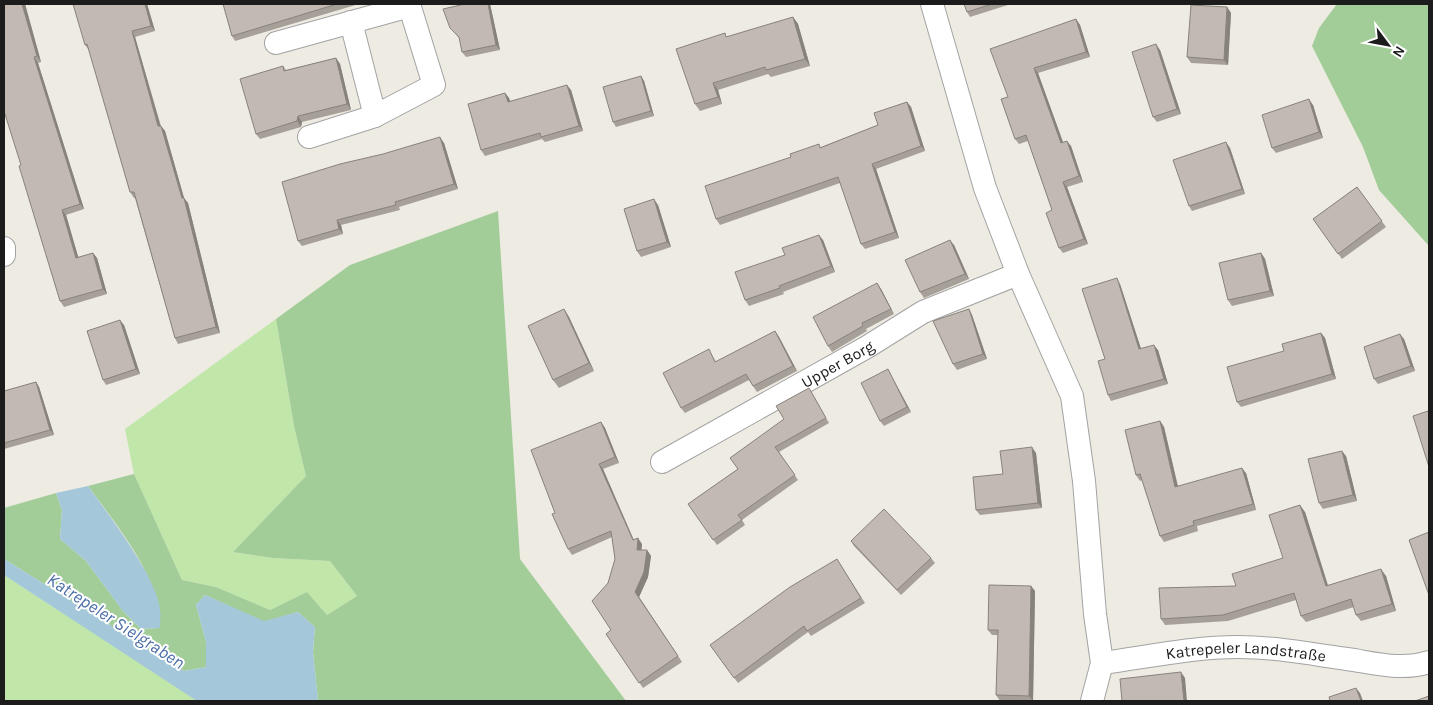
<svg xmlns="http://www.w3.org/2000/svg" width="1433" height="705" font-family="Karla,sans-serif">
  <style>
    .grass { fill: #c1e6a9 }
    .forest { fill: #a2cc98 }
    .water { fill: #a4c8da }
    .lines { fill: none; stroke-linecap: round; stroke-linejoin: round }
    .minor-casing { stroke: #a3a3a3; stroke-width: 24 }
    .minor { stroke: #fff; stroke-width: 22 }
    .wall { fill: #a7a099 }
    .shaded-wall { fill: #88827d }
    .building { fill: #c2bab2; stroke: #88827d }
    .labels { text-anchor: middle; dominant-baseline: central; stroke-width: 4; stroke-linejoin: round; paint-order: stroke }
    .street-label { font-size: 16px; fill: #1c1c1c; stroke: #fff }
    .water-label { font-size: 18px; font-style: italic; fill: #4d70a8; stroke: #fff }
  </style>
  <rect width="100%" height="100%" fill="#edebe2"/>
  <g class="grass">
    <path d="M276,319L294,426L306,476L233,552L273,558L330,561L357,596L327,615L307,592L270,610L216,587L182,580L134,474L125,429Z"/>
    <path d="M4,575L180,689L197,701H4Z"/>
  </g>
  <g class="forest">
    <path d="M1337,4H1429V246L1379,190L1363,147L1312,46L1319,28Z"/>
    <path d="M498,211L520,559L626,701H318L313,652L315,627L298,612L264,622L205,595L196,605L206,642V667L184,671L4,559V508L56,493L62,510L60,539L86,561L123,611L141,629L159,628C164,581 115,523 88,486L134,474L182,580L216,587L270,610L307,592L327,615L357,596L330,561L273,558L233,552L306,476L294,426L276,319L350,265Z"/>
  </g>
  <g class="water">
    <path d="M88,486C108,514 156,576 160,609C161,615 160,622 160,628L141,629L123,611L86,561L60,539L62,510L56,493Z"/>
    <path d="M4,559L184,671L206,667V642L196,605L205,595L264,621L298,612L315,627L313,652L318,701H197L4,575Z"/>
  </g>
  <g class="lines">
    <g class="minor-casing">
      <g id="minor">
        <path d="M932,4L985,188L1018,274L1072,396L1084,481L1095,614L1102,663L1092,701"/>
        <path d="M351,22L375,116"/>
        <path d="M276,43L410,6"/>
        <path d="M309,137L375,116L434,85L409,4"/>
        <path d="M4,248V255"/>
        <path id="s1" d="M662,462L867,347L923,312L1018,274"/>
        <path id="s2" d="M1102,663C1147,657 1193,647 1238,647C1275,647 1311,654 1347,659C1375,663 1401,671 1429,662"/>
      </g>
    </g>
    <use href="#minor" class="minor"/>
  </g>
  <g class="wall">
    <path d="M4,4H25L41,62L38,63L84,209L66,215L78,257L93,253L97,258L107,294L64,307L60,301L21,165Z"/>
    <path d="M147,4L155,31L135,37L161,126L165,131L184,198L188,203L220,333L178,344L175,338L135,198H134L130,192L89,50L85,45Z"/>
    <path d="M223,4H359L235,41L232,36Z"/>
    <path d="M490,4L500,50L466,57L462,52L460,39L450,28Z"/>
    <path d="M964,4H1011L970,17L967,12Z"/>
    <path d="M1227,7L1231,13L1228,65L1191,63L1187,57Z"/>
    <path d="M793,17L798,24L810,66L771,77L768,74L718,90L722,104L700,111L695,104L727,37Z"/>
    <path d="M1076,19L1080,25L1090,57L1038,73L1063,142L1071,146L1083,182L1067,187L1088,244L1063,253L1059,248L1052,210L1028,141L1019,144L1015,139L1008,97Z"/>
    <path d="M1160,50L1181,114L1157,122L1153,117Z"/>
    <path d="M336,58L340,64L351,110L302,122L301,127L260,139L256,134L283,66L286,70Z"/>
    <path d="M641,76L644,81L654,116L616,127L613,122Z"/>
    <path d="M571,90L583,131L545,142L542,139L485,156L481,150L505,93L509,98L510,101Z"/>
    <path d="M907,102L911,107L925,151L876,169L899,238L865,249L861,244L840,183L720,225L716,219L821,147L878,125Z"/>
    <path d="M1313,105L1323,138L1276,153L1272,148Z"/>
    <path d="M444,143L458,189L399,207L400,210L341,225L343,234L302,246L298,241Z"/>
    <path d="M1230,148L1245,194L1192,211L1189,206Z"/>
    <path d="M1357,187L1386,227L1342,259L1313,219Z"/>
    <path d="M658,205L671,247L641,257L637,251Z"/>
    <path d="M823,240L835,272L783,292L784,294L749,306L745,300L785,255Z"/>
    <path d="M954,245L969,279L924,298L920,292Z"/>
    <path d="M1261,253L1265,259L1274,296L1232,306L1228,300Z"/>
    <path d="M877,283L881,289L894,314L866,329L867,331L832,352L828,346Z"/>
    <path d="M1120,284L1141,349L1158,350L1168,384L1111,401L1108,395L1105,359Z"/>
    <path d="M564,309L569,317L594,371L559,388L553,380Z"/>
    <path d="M969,309L972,315L987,359L957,370L953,364Z"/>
    <path d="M124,325L140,374L106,385L103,380Z"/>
    <path d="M775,331L779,337L797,371L757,392L749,380L685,413L681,408L712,355L716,362Z"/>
    <path d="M1321,333L1325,338L1336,379L1241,407L1237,402L1284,351Z"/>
    <path d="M1404,339L1415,371L1378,384L1374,379Z"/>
    <path d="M888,369L891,375L911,412L884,426L880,421Z"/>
    <path d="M36,382L39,387L54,435L4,449V391Z"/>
    <path d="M812,393L829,423L779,452L798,480L742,520L745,525L717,545L688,504L738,469L784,419Z"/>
    <path d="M1160,421L1164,427L1178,486L1246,473L1256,510L1197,526L1198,531L1164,542L1160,536L1142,480L1140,481L1136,475Z"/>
    <path d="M601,422L605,428L619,463L603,469L634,540L642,544L641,550H647L651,556L648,577L639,597L682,662L643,688L606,634L611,630L608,583L615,559L612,537L572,555L568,549Z"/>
    <path d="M1036,453L1042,508L980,515L976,510L1003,474Z"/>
    <path d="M1346,456L1357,501L1323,509L1319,503Z"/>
    <path d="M1305,512L1328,585L1386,576L1396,611L1361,621L1356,615L1354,607L1306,622L1301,616L1296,600L1228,621L1165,625L1161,619L1236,586L1283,558Z"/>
    <path d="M851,541L931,558L935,563L901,595L854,546Z"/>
    <path d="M837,559L865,603L811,636L808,632L738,683L710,645Z"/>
    <path d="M1031,586L1035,591L1033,701H1000L996,695L998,635H992L988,630Z"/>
  </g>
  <g class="shaded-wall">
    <path d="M22,4H25L41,62L37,56Z"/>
    <path d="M145,4H147L155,31L151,26Z"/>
    <path d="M488,4H490L500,50L496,45Z"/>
    <path d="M1227,7L1231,13L1228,65L1224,60Z"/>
    <path d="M793,17L798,24L810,66L805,59Z"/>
    <path d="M1076,19L1080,25L1090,57L1086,52Z"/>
    <path d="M132,31L135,37L162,132L158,126Z"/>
    <path d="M1156,44L1160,50L1181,114L1177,109Z"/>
    <path d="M34,57L38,63L84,209L80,204Z"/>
    <path d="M336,58L340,64L351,110L347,104Z"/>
    <path d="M1034,68L1038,73L1065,148L1061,143Z"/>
    <path d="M641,76L644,81L654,116L651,111Z"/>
    <path d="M713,83L718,90L722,104L718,97Z"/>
    <path d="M567,85L571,90L583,131L579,126Z"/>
    <path d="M505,93L509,98L512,107L508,102Z"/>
    <path d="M1309,99L1313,105L1323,138L1319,132Z"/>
    <path d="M907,102L911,107L925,151L921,146Z"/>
    <path d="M298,116L302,122L301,127L297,121Z"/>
    <path d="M161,126L165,131L184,198L188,203L220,333L216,327L182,198Z"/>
    <path d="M440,137L444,143L458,189L454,184Z"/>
    <path d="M1067,141L1071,146L1083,182L1079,176Z"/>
    <path d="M1226,142L1230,148L1245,194L1242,189Z"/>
    <path d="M872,164L876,169L899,238L895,232Z"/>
    <path d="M1063,182L1067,187L1088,244L1084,239Z"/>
    <path d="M654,199L658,205L671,247L667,242Z"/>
    <path d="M62,210L66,215L80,263L76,258Z"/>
    <path d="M337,220L341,225L343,234L339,229Z"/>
    <path d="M819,235L823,240L835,272L831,266Z"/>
    <path d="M950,240L954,245L969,279L965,274Z"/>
    <path d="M93,253L97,258L107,294L103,289Z"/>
    <path d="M1261,253L1265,259L1274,296L1270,291Z"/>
    <path d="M1117,278L1120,284L1143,355L1139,349Z"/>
    <path d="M877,283L881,289L894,314L891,309Z"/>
    <path d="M564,309L569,317L594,371L589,363Z"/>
    <path d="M969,309L972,315L987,359L983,354Z"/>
    <path d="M120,320L124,325L140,374L136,369Z"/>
    <path d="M775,331L779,337L797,371L793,366Z"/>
    <path d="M1321,333L1325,338L1336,379L1332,374Z"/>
    <path d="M1400,334L1404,339L1415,371L1411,366Z"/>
    <path d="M1154,345L1158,350L1168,384L1164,379Z"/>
    <path d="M888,369L891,375L911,412L907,407Z"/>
    <path d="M36,382L39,387L54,435L50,430Z"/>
    <path d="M1160,421L1164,427L1179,492L1175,487Z"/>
    <path d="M601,422L605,428L619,463L615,457Z"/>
    <path d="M1032,447L1036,453L1042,508L1038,503Z"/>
    <path d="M1342,451L1346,456L1357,501L1353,495Z"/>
    <path d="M599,464L603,469L636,546L633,540Z"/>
    <path d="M1242,468L1246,473L1256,510L1253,504Z"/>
    <path d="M1300,505L1305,512L1330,593L1326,586Z"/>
    <path d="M638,538L642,544L641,555L637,550Z"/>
    <path d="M647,550L651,556L648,577L639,597L682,662L635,592Z"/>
    <path d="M1381,569L1386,576L1396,611L1392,604Z"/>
    <path d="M1031,586L1035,591L1033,701L1029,696Z"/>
    <path d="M1181,672L1185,678L1187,701H1184Z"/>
    <path d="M1356,688L1360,693L1363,701H1361Z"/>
  </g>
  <g class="building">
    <path d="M4,4H22L37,56L34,57L80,204L62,210L76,258L93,253L103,289L60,301L19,166L21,165L4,111Z"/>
    <path d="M73,4H145L151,26L132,31L158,126H161L182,198H184L216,327L175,338L134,192H130L87,44L85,45Z"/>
    <path d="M223,4H337L232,36Z"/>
    <path d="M465,4H488L496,45L462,52L459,37L450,28L443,9Z"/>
    <path d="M964,4H992L967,12Z"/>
    <path d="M1191,5L1227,7L1224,60L1187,57Z"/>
    <path d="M793,17L805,59L766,70L765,67L713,83L718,97L695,104L676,49L725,33L726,37Z"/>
    <path d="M1076,19L1086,52L1034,68L1061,143L1067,141L1079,176L1063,182L1084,239L1059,248L1046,213L1052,210L1026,135L1015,139L1001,99L1008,97L990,49Z"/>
    <path d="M1156,44L1177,109L1153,117L1132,52Z"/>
    <path d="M336,58L347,104L298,116L297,121L256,134L240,79L283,66L284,71Z"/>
    <path d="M641,76L651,111L613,122L603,87Z"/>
    <path d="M567,85L579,126L541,137L540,133L481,150L468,104L505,93L508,102Z"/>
    <path d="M1309,99L1319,132L1272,148L1262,115Z"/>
    <path d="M907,102L921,146L872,164L895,232L861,244L838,177L716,219L705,186L791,157L790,154L819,144L820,148L878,125L874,113Z"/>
    <path d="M440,137L454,184L395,202L396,205L337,220L339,229L298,241L282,182L340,164L383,154Z"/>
    <path d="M1226,142L1242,189L1189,206L1173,160Z"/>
    <path d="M1357,187L1382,221L1338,254L1313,219Z"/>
    <path d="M654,199L667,242L637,251L624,209Z"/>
    <path d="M819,235L831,266L779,286L780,288L745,300L735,272L785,255L782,248Z"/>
    <path d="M950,240L965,274L920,292L905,260Z"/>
    <path d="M1261,253L1270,291L1228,300L1219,263Z"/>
    <path d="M1117,278L1139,349L1154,345L1164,379L1108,395L1098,361L1105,359L1082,289Z"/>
    <path d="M877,283L891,309L862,323L863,326L828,346L813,317Z"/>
    <path d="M564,309L589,363L553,380L528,326Z"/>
    <path d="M969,309L983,354L953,364L933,321Z"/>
    <path d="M120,320L136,369L103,380L87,331Z"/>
    <path d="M775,331L793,366L753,386L746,374L681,408L663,373L709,349L715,362Z"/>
    <path d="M1321,333L1332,374L1237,402L1227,367L1284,351L1282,344Z"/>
    <path d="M1400,334L1411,366L1374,379L1364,347Z"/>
    <path d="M888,369L907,407L880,421L861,383Z"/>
    <path d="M36,382L50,430L4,443V391Z"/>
    <path d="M809,388L826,418L775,447L795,475L738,515L742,520L713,540L688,504L738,469L730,458L784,419L776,406Z"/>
    <path d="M1428,411L1429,416V467L1413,416Z"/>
    <path d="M1160,421L1175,487L1242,468L1253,504L1193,521L1194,525L1160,536L1140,474L1136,475L1125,430Z"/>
    <path d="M601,422L615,457L599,464L633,540L638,538L637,550H647L644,572L635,592L678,656L639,683L606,634L611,630L592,601L608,583L615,559L611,531L568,549L552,514L555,513L531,450Z"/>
    <path d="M1032,447L1038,503L976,510L973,477L1003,474L1000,451Z"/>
    <path d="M1342,451L1353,495L1319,503L1308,459Z"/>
    <path d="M1300,505L1326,586L1381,569L1392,604L1356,615L1351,599L1301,616L1294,593L1223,615L1161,619L1159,588L1236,586L1232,574L1283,558L1269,515Z"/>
    <path d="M884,509L931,558L897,590L851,541Z"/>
    <path d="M1429,532V595L1409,540Z"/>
    <path d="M837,559L861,598L807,631L804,626L734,678L710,645L790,587Z"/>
    <path d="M989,585L1031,586L1029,696L996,695L998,630H988Z"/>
    <path d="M1181,672L1184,701H1122L1120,679Z"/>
    <path d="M1356,688L1361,701H1330L1329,697Z"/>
    <path d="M1429,696V701H1415Z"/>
  </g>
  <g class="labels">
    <g class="street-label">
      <text stroke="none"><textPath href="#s1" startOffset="201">Upper Borg</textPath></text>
      <text stroke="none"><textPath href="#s2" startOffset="145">Katrepeler Landstraße</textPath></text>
    </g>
    <g class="water-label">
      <text transform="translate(116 621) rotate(33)">Katrepeler Sielgraben</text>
    </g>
  </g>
  <rect width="1433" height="705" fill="none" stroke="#1c1c1c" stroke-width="10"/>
  <g transform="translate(1388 45) rotate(122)" stroke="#ffffff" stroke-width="4" paint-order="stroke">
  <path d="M0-4L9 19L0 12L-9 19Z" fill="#1c1c1c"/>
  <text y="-8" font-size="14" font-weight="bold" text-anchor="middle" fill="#1c1c1c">N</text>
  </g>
</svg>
